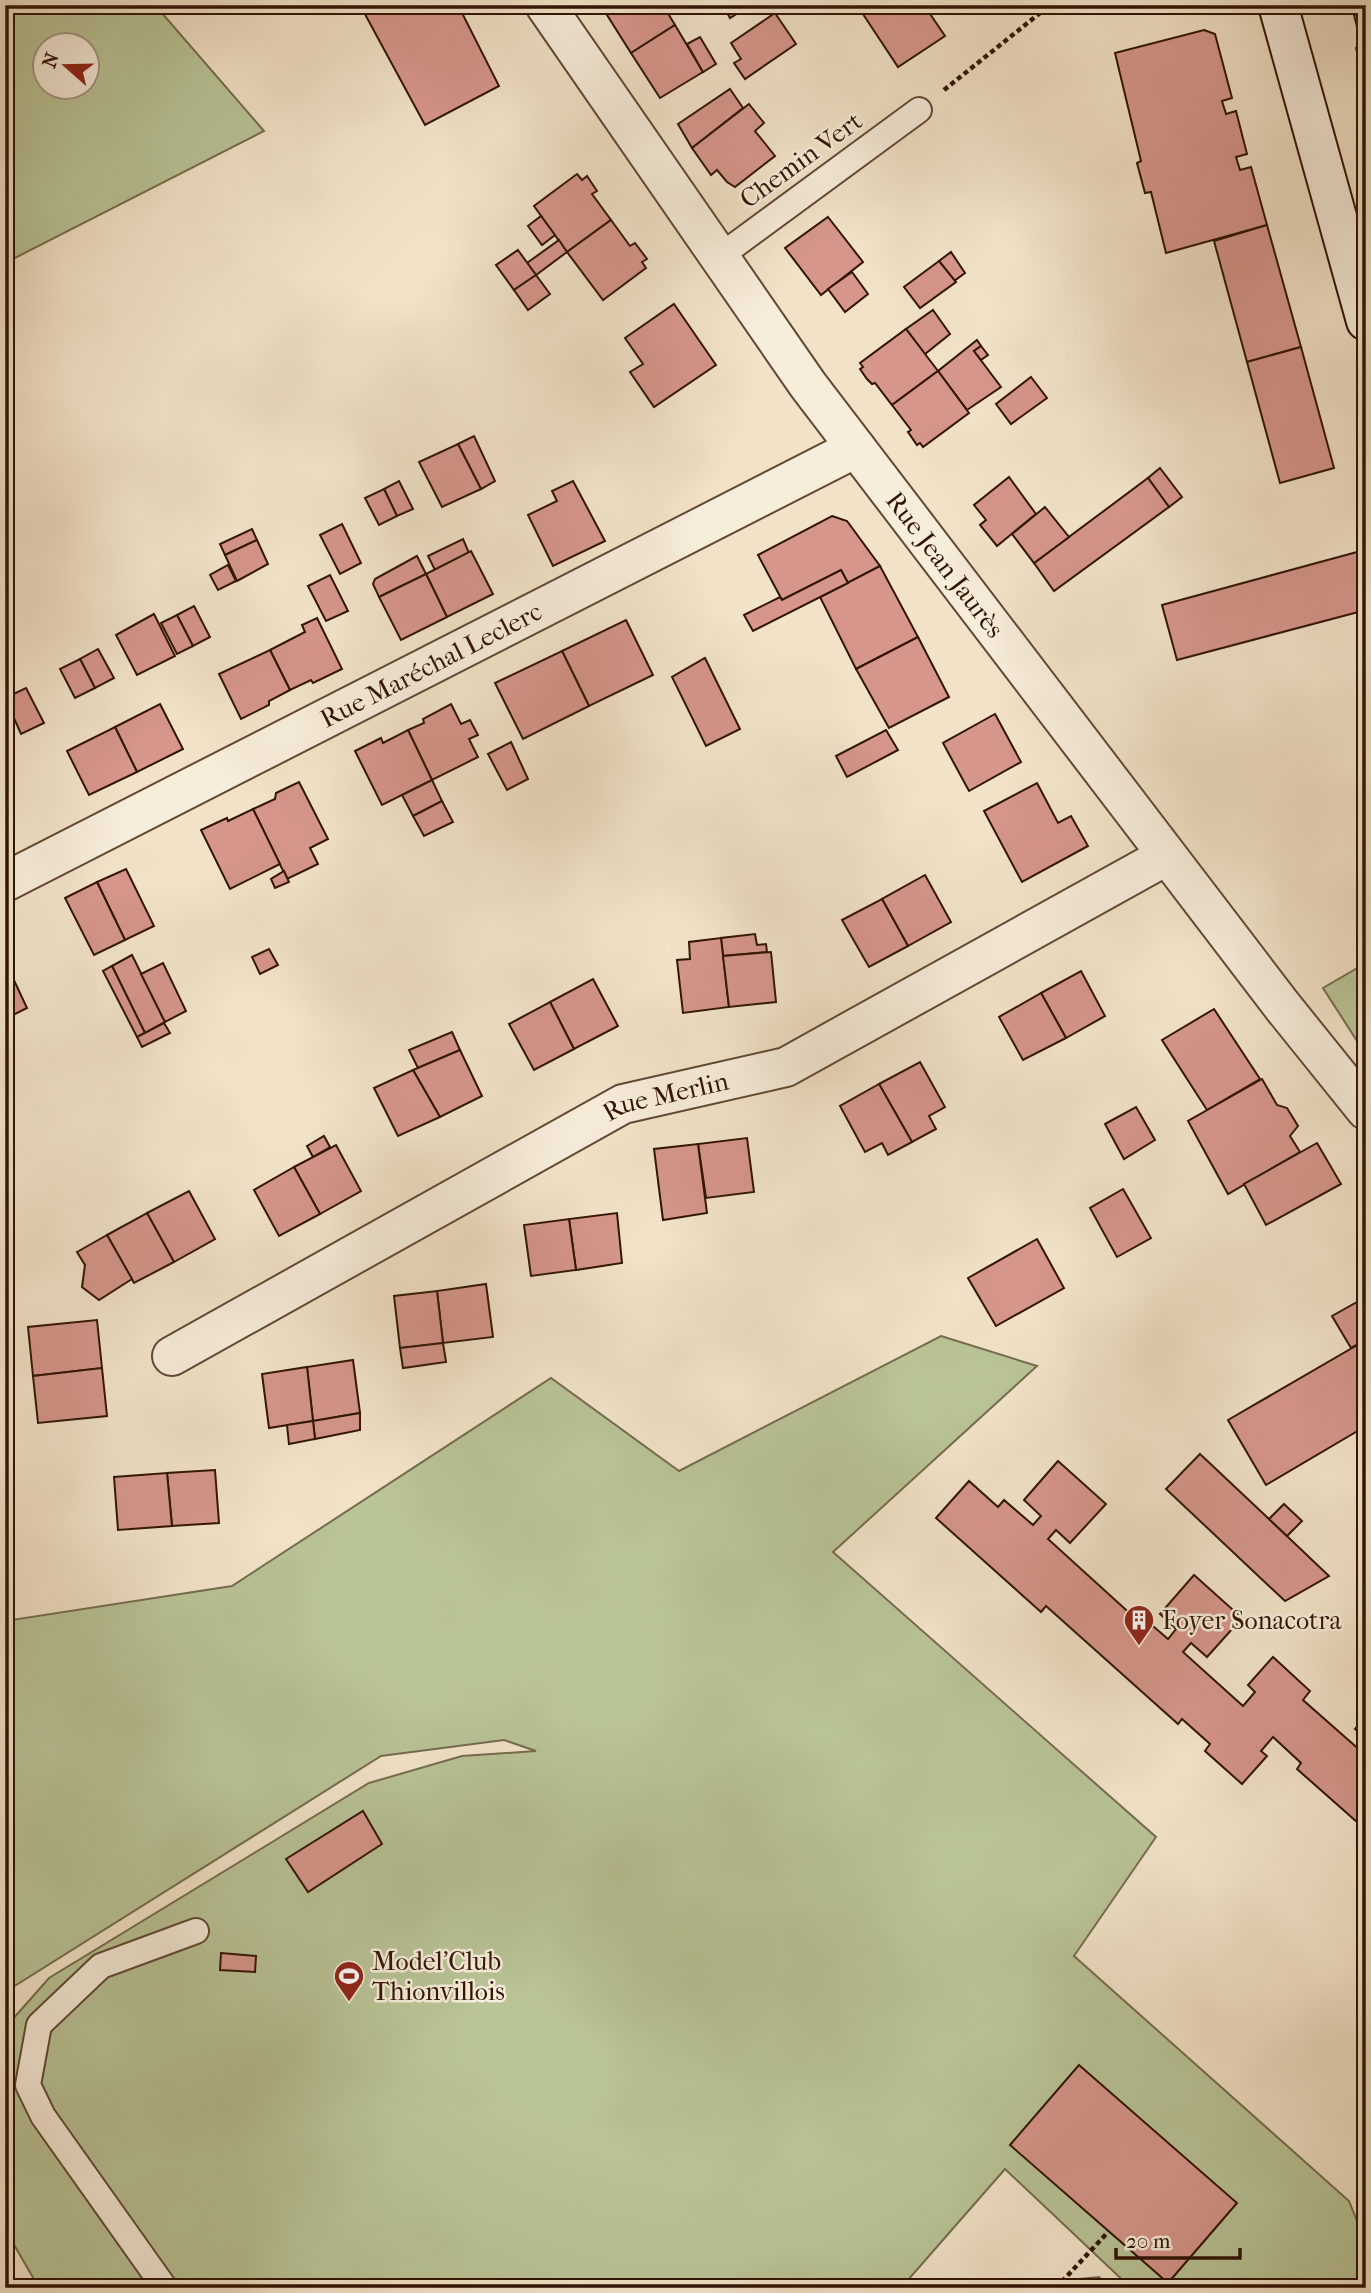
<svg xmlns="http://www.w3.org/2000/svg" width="1371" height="2293" font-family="'IM FELL French Canon',serif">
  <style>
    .green { fill: #b9c497; stroke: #756c4e; stroke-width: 2; fill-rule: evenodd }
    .building { fill: #d6968b; stroke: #311404; stroke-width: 2 }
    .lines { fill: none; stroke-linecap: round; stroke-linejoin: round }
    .service-casing { stroke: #614835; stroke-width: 28 }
    .minor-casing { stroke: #614835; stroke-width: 42 }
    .secondary-casing { stroke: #311404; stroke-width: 42 }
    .path { stroke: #311404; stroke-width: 4.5; stroke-dasharray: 5 3.5; stroke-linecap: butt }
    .service { stroke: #f7eddb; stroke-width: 24 }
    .minor { stroke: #f7eddb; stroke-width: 38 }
    .secondary { stroke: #f7eddb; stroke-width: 38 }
    .labels { text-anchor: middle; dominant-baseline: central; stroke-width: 5; stroke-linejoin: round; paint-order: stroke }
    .street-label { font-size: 26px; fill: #311404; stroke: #f7eddb }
    .poi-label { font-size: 26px; fill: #311404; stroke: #f7eddb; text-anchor: start }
  </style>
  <rect width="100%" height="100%" fill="#f2e3c8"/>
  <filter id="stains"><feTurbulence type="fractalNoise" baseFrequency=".00286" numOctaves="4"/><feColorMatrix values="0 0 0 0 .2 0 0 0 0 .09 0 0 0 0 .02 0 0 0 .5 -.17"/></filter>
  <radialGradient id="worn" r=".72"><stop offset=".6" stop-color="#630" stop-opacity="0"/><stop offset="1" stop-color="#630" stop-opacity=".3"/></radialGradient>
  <g class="green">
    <path d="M5,5H155L264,131L5,263ZM46,46H88V88H46Z"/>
    <path d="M1366,963V1055L1323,988Z"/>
    <path d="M941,1336L1037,1366L833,1552L1156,1837L1074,1956L1349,2201L1366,2244V2288H1131L1005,2169L901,2288H39L5,2229V2028L49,1978L369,1783L462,1756L536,1751L504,1740L381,1756L5,1992V1621L232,1586L551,1378L679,1471Z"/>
    <path d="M1099,2277L1108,2288H1071L1079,2279Z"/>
  </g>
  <g class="building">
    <path d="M360,5H458L499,86L425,125Z"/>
    <path d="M605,5H663L675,25L631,53L602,7Z"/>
    <path d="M723,5H751L730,18Z"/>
    <path d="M857,5H924L945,36L898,67Z"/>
    <path d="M1351,5H1366V11L1354,15Z"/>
    <path d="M1366,11V65L1360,63L1356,48L1361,43L1354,15Z"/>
    <path d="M775,13L796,44L745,79L734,63L741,59L731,43Z"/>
    <path d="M675,25L703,72L660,98L631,53Z"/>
    <path d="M1204,30L1215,34L1232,98L1222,101L1226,114L1236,111L1247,154L1236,157L1240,170L1251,167L1267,225L1166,253L1151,192L1145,193L1137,163L1141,161L1115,53Z"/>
    <path d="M700,37L716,64L703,72L687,44Z"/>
    <path d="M730,89L743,108L692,148L678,124Z"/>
    <path d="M749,104L764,123L755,131L775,156L735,187L727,182L717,170L711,175L692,148Z"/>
    <path d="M577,174L582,180L587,176L597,191L592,194L611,220L567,252L534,206Z"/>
    <path d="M541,216L555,235L542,245L528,226Z"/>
    <path d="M828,217L863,262L821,295L785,248Z"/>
    <path d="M611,220L630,246L635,243L647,259L642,262L646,268L603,300L567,252Z"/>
    <path d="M1267,225L1301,347L1247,362L1214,241Z"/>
    <path d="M559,240L567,252L536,275L527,263Z"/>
    <path d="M518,250L536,275L514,290L496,265Z"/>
    <path d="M951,252L965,273L954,281L939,261Z"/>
    <path d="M939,261L956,282L920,308L904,287Z"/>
    <path d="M852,272L868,294L845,312L828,289Z"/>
    <path d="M536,275L550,294L528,310L514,290Z"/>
    <path d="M674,304L716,365L654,407L630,372L643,364L625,338Z"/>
    <path d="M933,310L950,334L925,354L906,329Z"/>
    <path d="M906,329L938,371L892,405L875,383L872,384L867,379L860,369L863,367L860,363Z"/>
    <path d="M977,340L981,346L974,351L1001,387L967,410L938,371Z"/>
    <path d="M981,346L988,355L981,360L974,351Z"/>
    <path d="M1301,347L1334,468L1280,483L1247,362Z"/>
    <path d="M938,371L969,413L923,447L920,443L917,445L908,432L911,430L892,405Z"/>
    <path d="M1031,377L1047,398L1011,424L996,404Z"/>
    <path d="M474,436L495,481L481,489L458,444Z"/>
    <path d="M458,444L481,489L442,507L419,462Z"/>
    <path d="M1160,468L1182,497L1169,507L1148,478Z"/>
    <path d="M1009,477L1036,514L997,546L980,525L986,520L974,505Z"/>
    <path d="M1148,478L1169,507L1054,591L1034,563Z"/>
    <path d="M399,481L413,509L397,516L384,489Z"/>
    <path d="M573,481L605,541L553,566L528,515L557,501L552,491Z"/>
    <path d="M384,489L397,516L379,525L365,498Z"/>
    <path d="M1045,507L1069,537L1034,563L1012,534Z"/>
    <path d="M832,516L847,521L880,566L848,583L841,570L782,600L758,555Z"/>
    <path d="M342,524L361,563L340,574L320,535Z"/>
    <path d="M252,529L257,540L225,555L220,544Z"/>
    <path d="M463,539L469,553L435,570L428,556Z"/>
    <path d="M257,540L268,564L237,581L225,555Z"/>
    <path d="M471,551L493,594L447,617L426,574Z"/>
    <path d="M1357,552L1366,584V610L1177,660L1162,605Z"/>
    <path d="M417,556L426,574L379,597L373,584L375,579Z"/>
    <path d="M228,565L236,581L218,590L210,575Z"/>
    <path d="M880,566L918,637L856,669L820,597Z"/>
    <path d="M841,570L848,583L753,631L744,615L780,597L782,600Z"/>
    <path d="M426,574L447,617L401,640L379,597Z"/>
    <path d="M330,575L348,611L326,621L308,586Z"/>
    <path d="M194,606L210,637L193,646L177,615Z"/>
    <path d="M154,614L175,656L137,675L116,635Z"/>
    <path d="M177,615L193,646L177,654L161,623Z"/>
    <path d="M317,618L342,669L313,683L311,680L290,690L270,650L305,632L302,625Z"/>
    <path d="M626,620L653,675L589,706L562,651Z"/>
    <path d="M918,637L949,697L889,728L856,669Z"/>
    <path d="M98,649L114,678L95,688L80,659Z"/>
    <path d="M270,650L290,690L269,701V705L241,719L219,674Z"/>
    <path d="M562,651L589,706L523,739L495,683Z"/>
    <path d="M705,658L740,729L706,746L672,677Z"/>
    <path d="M80,659L95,688L75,698L60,669Z"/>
    <path d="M26,688L44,723L21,734L5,698Z"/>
    <path d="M160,704L183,749L137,772L115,727Z"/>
    <path d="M451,704L461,724L470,720L478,735L469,739L478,757L432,780L408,730L424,723L423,719Z"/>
    <path d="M995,714L1021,762L969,791L943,743Z"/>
    <path d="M115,727L137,772L89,795L67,751Z"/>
    <path d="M408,730L432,780L382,805L355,751L381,738L383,743Z"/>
    <path d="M886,730L898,750L847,777L836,756Z"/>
    <path d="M511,742L528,779L507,790L488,754Z"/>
    <path d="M432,780L442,801L413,816L402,795Z"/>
    <path d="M299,782L328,839L310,848L318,864L287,879L253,809L275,799L276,793Z"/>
    <path d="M1037,783L1058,823L1071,816L1088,846L1022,882L984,811Z"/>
    <path d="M442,801L453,822L424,836L413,816Z"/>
    <path d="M253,809L280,864L230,889L201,830L227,818L228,821Z"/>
    <path d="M126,869L154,926L125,940L97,882Z"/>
    <path d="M284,871L289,882L275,888L271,879Z"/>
    <path d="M925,875L951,922L908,946L882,899Z"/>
    <path d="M97,882L125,940L94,955L65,898Z"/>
    <path d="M882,899L908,946L869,967L842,920Z"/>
    <path d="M755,934L757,945L766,944L767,952L723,956L721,938Z"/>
    <path d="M721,938L729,1007L683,1013L677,960L690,959L689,942Z"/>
    <path d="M269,949L278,965L260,974L252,957Z"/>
    <path d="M771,952L776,1002L729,1007L723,956Z"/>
    <path d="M132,955L165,1022L145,1033L112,966Z"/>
    <path d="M5,961L27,1008L5,1019Z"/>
    <path d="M163,963L186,1011L165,1022L141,974Z"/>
    <path d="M112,966L145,1033L137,1037L103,971Z"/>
    <path d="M1081,971L1105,1016L1066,1038L1041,993Z"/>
    <path d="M593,979L618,1026L574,1049L550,1002Z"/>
    <path d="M1041,993L1066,1038L1023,1060L999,1017Z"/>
    <path d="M550,1002L574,1049L534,1070L509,1024Z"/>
    <path d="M1214,1009L1260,1079L1207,1110L1162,1040Z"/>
    <path d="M164,1023L170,1033L142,1047L137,1037Z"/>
    <path d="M452,1032L460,1050L418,1068L409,1050Z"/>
    <path d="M460,1050L482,1096L440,1117L413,1070Z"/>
    <path d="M920,1062L945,1107L929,1116L936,1129L912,1142L879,1084Z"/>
    <path d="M413,1070L440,1117L398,1136L374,1088Z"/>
    <path d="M1262,1079L1277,1105L1287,1108L1298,1126L1290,1136L1300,1152L1228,1194L1188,1121Z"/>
    <path d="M879,1084L912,1142L888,1155L882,1143L865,1152L840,1106Z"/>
    <path d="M1136,1107L1155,1140L1124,1159L1105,1124Z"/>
    <path d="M324,1136L330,1147L313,1157L307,1146Z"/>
    <path d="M747,1138L754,1192L706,1198L698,1144Z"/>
    <path d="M1317,1143L1341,1184L1266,1225L1244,1184Z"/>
    <path d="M698,1144L707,1213L663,1220L654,1149Z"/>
    <path d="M336,1145L361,1191L320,1214L294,1167Z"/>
    <path d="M294,1167L320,1214L279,1236L254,1190Z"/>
    <path d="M1123,1189L1151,1238L1117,1257L1090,1208Z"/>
    <path d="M189,1191L215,1239L174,1262L147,1213Z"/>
    <path d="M147,1213L174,1262L134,1283L107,1235Z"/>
    <path d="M617,1213L622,1263L576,1270L569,1219Z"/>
    <path d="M569,1219L576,1270L531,1276L524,1225Z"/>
    <path d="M107,1235L132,1279L99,1300L82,1287L85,1265L77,1252Z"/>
    <path d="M1037,1239L1064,1288L996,1326L968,1278Z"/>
    <path d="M486,1284L493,1337L443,1343L437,1291Z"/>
    <path d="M437,1291L443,1343L400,1348L394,1296Z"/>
    <path d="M1366,1297V1340L1351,1348L1332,1316Z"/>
    <path d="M97,1320L102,1368L33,1376L28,1327Z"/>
    <path d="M1366,1340V1426L1266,1485L1228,1420Z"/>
    <path d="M443,1343L446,1362L403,1368L400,1348Z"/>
    <path d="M353,1360L360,1413L313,1421L307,1367Z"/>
    <path d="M307,1367L313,1421L269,1428L262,1374Z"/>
    <path d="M102,1368L107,1416L38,1423L33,1376Z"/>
    <path d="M360,1413V1430L315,1439L313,1421Z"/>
    <path d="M313,1421L315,1439L289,1444L287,1425Z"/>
    <path d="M1200,1454L1269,1519L1329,1576L1285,1601L1166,1489Z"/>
    <path d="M1058,1461L1106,1504L1070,1543L1056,1530L1048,1539L1135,1618L1139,1614L1168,1639L1176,1629L1160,1614L1194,1575L1242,1618L1207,1657L1191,1643L1183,1652L1243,1706L1255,1692L1248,1685L1273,1657L1310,1691L1303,1700L1362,1752L1366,1747V1830L1297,1769L1301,1763L1273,1737L1261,1751L1267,1756L1242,1784L1205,1751L1210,1744L1182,1719L1178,1724L1046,1606L1041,1612L936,1518L969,1481L998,1507L1004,1500L1033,1525L1041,1516L1024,1500Z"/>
    <path d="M215,1470L219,1523L172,1526L167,1473Z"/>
    <path d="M167,1473L172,1526L118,1530L114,1477Z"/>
    <path d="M1284,1504L1302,1521L1287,1536L1269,1519Z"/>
    <path d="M1366,1716V1740L1355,1729Z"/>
    <path d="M363,1811L382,1844L308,1892L286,1859Z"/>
    <path d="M221,1953L256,1956L255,1972L220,1970Z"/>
    <path d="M1079,2065L1237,2203L1168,2283L1010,2145Z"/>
  </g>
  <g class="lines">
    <g class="service-casing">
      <g id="service">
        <path d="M719,257L919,110"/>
        <path d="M165,2288L43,2116L28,2085L39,2025L101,1966L196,1931"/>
      </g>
    </g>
    <g class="minor-casing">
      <g id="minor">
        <path id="s1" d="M545,5L808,385L1283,1007L1366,1110"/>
        <path id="s2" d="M5,882L856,448"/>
        <path id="s3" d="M172,1356L623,1104L786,1067L1166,856"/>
      </g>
    </g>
    <g class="secondary-casing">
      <path id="secondary" d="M1278,5L1366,321"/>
    </g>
    <g class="path">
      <path d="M944,90L1050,5"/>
      <path d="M1056,2288L1109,2231"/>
    </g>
    <use href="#service" class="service"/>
    <use href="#minor" class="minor"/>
    <use href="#secondary" class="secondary"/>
  </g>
  <defs>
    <g id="building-pin" transform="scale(1.575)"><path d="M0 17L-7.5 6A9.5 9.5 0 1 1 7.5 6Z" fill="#8f2418" stroke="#f7eddb"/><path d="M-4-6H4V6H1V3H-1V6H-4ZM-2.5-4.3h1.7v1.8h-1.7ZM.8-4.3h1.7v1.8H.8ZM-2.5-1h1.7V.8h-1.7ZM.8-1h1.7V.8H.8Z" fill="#fff"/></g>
    <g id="stadium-pin" transform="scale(1.575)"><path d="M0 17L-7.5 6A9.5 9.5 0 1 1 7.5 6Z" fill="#8f2418" stroke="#f7eddb"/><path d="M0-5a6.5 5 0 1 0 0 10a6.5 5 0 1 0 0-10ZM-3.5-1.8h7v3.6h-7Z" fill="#fff"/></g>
  </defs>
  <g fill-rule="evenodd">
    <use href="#building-pin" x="1139" y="1620"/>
    <use href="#stadium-pin" x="349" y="1976"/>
  </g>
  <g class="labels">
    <g class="street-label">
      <text transform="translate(801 160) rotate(-36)">Chemin Vert</text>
      <text stroke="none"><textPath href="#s1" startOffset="688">Rue Jean Jaurès</textPath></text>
      <text stroke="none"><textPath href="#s2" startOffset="478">Rue Maréchal Leclerc</textPath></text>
      <text stroke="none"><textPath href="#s3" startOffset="560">Rue Merlin</textPath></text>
    </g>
    <g class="poi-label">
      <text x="1162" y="1620">Foyer Sonacotra</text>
      <text x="372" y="1961">Model'Club<tspan x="372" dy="30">Thionvillois</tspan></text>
    </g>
  </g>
  <rect width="1371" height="2293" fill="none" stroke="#f2e3c8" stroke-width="28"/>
  <rect x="7" y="7" width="1357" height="2279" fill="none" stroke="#311404" stroke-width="3.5"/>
  <rect x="14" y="14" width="1343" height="2265" fill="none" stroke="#311404" stroke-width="2"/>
  <g transform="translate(66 66) rotate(290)"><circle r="33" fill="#f7eddb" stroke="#a89685" stroke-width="2"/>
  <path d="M0-5L12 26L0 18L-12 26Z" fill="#8f2418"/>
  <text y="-10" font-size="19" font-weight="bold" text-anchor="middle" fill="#311404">N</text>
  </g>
  <path d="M1116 2248v10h124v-10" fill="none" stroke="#311404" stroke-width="3.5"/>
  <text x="1126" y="2248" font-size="21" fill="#311404" stroke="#f7eddb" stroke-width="5" paint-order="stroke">20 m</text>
  <rect width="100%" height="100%" filter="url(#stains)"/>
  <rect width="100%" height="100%" fill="url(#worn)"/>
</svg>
